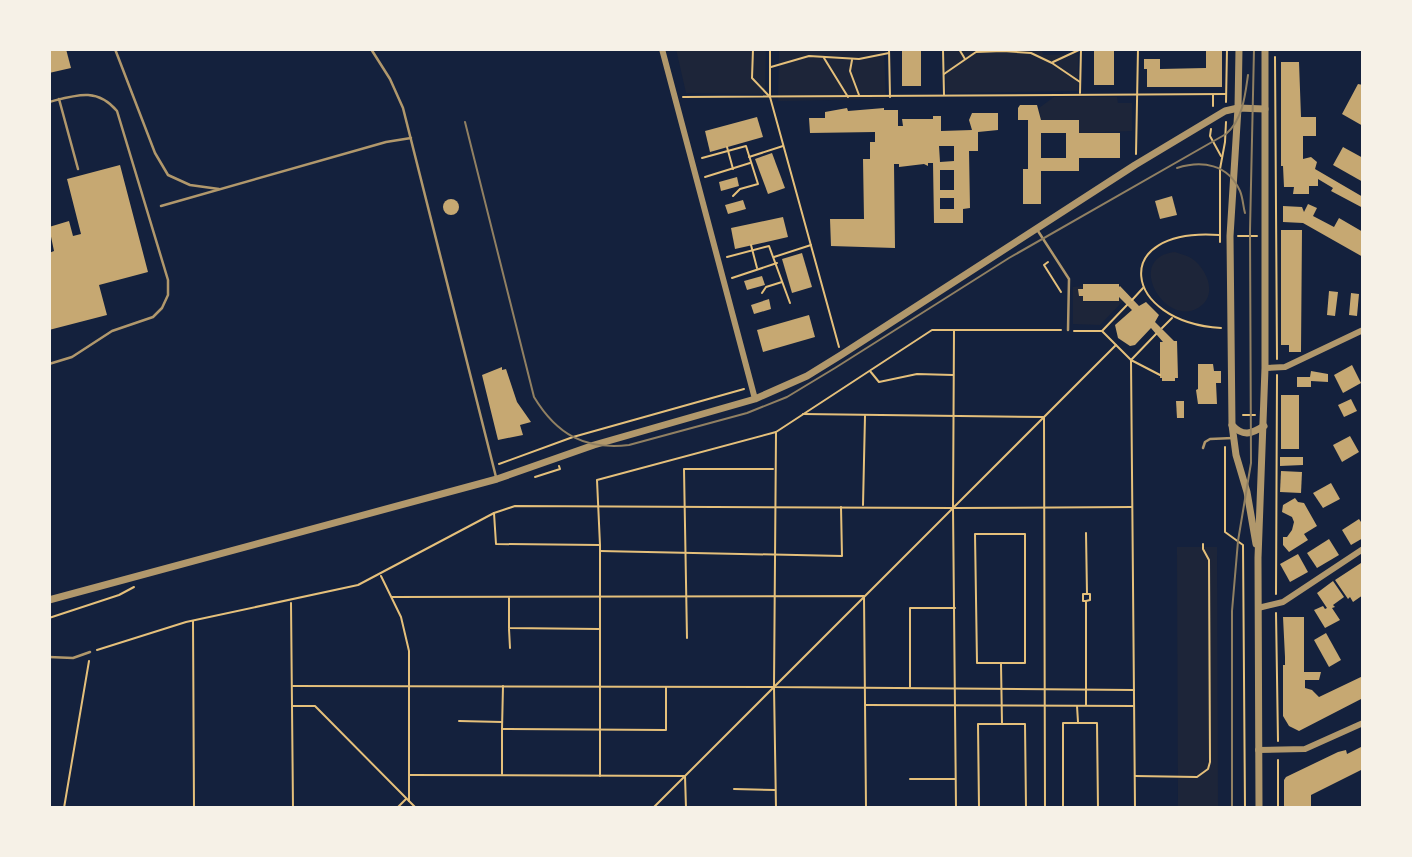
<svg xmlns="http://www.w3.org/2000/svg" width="1412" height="857" font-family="Raleway,sans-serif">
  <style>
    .green { fill: #1d2539 }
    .building { fill: #c6a872; fill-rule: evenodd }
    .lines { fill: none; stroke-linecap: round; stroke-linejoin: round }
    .path { stroke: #e5c07b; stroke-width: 2 }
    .service { stroke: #b1986c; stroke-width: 2.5 }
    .minor { stroke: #b1986c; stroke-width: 6 }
    .tertiary { stroke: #b1986c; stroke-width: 7 }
    .tram { stroke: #918062; stroke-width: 2 }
  </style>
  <rect width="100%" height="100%" fill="#14213d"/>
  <g class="green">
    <path d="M676,49H766L765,94L686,93Z"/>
    <path d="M779,49H884L886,99L778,101Z"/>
    <path d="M945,49L1042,50L1043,55L1078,54V91L946,93Z"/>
    <path d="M1054,97H1117L1118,103H1132V131L1079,133V120H1041L1039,108Z"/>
    <path d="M1175,252C1180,254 1186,255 1191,258C1207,268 1219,296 1198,308C1164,328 1124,257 1175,252Z"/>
    <path d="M1083,286V289H1079V295L1083,296V302L1118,301L1119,297L1123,301L1100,325L1073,324V287Z"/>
    <path d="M1177,547H1217L1218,808H1178Z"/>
  </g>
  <g class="building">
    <path d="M49,49H66L71,68L49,73Z"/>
    <rect x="902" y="49" width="19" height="37"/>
    <rect x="1094" y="49" width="20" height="36"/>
    <path d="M1206,49H1222V87H1147V69H1144V59H1160V69L1206,68Z"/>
    <path d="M1281,62H1299L1301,117H1316V136H1303V159L1311,157L1317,162L1315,169L1363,197V208L1331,191L1333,188L1318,179V186H1309V194H1293L1294,187H1284L1283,166H1281Z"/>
    <path d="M1358,84L1363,85V126L1342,114Z"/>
    <path d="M1020,105H1037L1041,120H1079V133H1120V158H1079V171H1041V204H1023V169H1028V120H1018V108ZM1041,133H1066V158H1041Z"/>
    <path d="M847,108L848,111L884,108V110H898V126H903L902,119H933V116H941V131L972,130L969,120L972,113H998V130L978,132V151H969L970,208L963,209V223H934L933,163H928V166L924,164L899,167V164H894L895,248L831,246L830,219H864L863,159H870V142H875V132L810,133L809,118H825V112ZM939,146H954V161L940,162ZM940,170H954V190H940ZM940,198H954V209H940Z"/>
    <path d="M757,117L763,137L710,152L705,131Z"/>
    <path d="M1343,147L1363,158V182L1333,165Z"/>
    <path d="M772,153L785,188L768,194L755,159Z"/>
    <path d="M120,165L148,272L99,285L107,315L49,330V253L54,251L49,227L69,221L73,236L81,234L67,179Z"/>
    <path d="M737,177L739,186L721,191L719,182Z"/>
    <path d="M1172,196L1177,215L1160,219L1155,201Z"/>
    <circle cx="451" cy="207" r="8"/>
    <path d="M743,200L746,209L728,214L725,205Z"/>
    <path d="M1308,204L1317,208L1313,216L1334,227L1339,218L1363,232V257L1303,223L1283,222V206L1302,207L1304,212Z"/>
    <path d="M783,217L788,237L735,249L731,228Z"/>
    <path d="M1281,230H1302L1301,352H1289V345H1281Z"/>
    <path d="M802,253L812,287L792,293L782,259Z"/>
    <path d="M762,276L765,285L747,290L744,281Z"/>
    <path d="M1083,284H1119V287L1120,286L1139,306L1146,302L1159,315L1155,322L1174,341H1177L1178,378H1175V381H1162V378H1160V342H1163L1151,328L1135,345L1130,346L1118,338L1115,325L1132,310L1119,297V301H1083V296H1079L1078,289H1083Z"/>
    <path d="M1329,291L1338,292L1335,316L1327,315Z"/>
    <path d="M1351,293L1359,294L1357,316L1349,315Z"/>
    <path d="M769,299L771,309L754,314L751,305Z"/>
    <path d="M809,315L815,337L763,352L757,330Z"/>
    <path d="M1198,364H1213L1214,371H1221V383H1216L1217,404H1198L1196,390L1198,389Z"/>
    <path d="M1352,365L1361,383L1343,393L1334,375Z"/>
    <path d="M502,367V370L506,369L517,402L531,422L520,425L523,435L498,440L482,375Z"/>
    <path d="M1311,371L1328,374V382L1311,381V387H1297V377H1310Z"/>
    <rect x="1281" y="395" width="18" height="54"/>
    <path d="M1351,399L1357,411L1344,417L1338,405Z"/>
    <path d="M1176,401H1184V418H1177Z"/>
    <path d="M1350,436L1359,452L1342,462L1333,445Z"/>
    <path d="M1280,457H1303V465L1280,466Z"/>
    <path d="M1281,471L1302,472L1301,493L1280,492Z"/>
    <path d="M1331,483L1340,499L1323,508L1313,493Z"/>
    <path d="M1295,498L1298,502L1304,503L1317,526L1304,534L1308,540L1289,552L1283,545V537H1287L1292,530L1294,522L1292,517L1282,512L1283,505Z"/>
    <path d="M1359,519L1363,525V538L1351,545L1342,530Z"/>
    <path d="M1329,539L1339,555L1317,568L1307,553Z"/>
    <path d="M1298,554L1308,572L1290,582L1280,564Z"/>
    <path d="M1361,563L1363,595L1353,602L1350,597L1348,599L1335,580Z"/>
    <path d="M1333,581L1344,597L1333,605L1335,607L1332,608L1340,620L1325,628L1314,610L1323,606L1325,609L1327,608L1317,593Z"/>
    <path d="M1283,617H1304V672H1321L1319,680H1305V688L1312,690L1319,697L1363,676V698L1299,731L1289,726L1283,716V665H1285V657Z"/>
    <path d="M1326,633L1341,660L1329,667L1314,640Z"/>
    <path d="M1363,746V769L1311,795V808H1284V780L1286,777L1338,752L1346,750L1347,754Z"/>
  </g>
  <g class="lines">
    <g class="path">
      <path d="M753,49L752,78L770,97"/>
      <path d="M770,49V97L839,347"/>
      <path d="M889,49L890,97"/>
      <path d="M943,49L944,95"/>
      <path d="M959,49L965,59"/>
      <path d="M1275,57L1277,359"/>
      <path d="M824,58L848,97"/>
      <path d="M852,60L850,71L859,95"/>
      <path d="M1053,62L1081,49"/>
      <path d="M771,67L809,56L859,59L889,53"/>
      <path d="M944,74L976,52L1003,51L1031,53L1052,63L1080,82"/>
      <path d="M1080,93L1081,49"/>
      <path d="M683,97L1226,94"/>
      <path d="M1226,102L1227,49"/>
      <path d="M1213,106V95"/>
      <path d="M1211,129L1210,136L1221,156"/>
      <path d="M727,147L733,169"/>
      <path d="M1136,154L1138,49"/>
      <path d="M749,157L783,146"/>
      <path d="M702,158L746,146L758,184L740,189L733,196"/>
      <path d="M705,177L750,163"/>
      <path d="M1219,235C1108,227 1122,322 1221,328"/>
      <path d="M1238,236H1257"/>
      <path d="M1220,242V169L1225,142L1226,122"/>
      <path d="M751,245L757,268"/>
      <path d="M727,257L769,246L790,303"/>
      <path d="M774,257L811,245"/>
      <path d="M1048,262L1044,265L1061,292"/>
      <path d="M732,278L777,263"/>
      <path d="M762,293L766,287L782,282"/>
      <path d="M1132,300L1143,288"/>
      <path d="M1127,305L1102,331L1131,360L1156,334"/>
      <path d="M1162,328L1172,318"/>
      <path d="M954,330L953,508L1132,507"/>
      <path d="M1074,331H1102"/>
      <path d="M870,371L879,382L917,374L953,375"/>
      <path d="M803,414L1044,417L1045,808"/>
      <path d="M1243,415H1255"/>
      <path d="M776,433L774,687L1134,690"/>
      <path d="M1225,447V532L1243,545L1245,808"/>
      <path d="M499,464L573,437L744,389"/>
      <path d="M535,477L560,469L559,466"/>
      <path d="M863,505L865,416"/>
      <path d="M494,513L496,544L599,545"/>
      <path d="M975,534H1025V663H977Z"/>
      <path d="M600,551L842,556L841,507"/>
      <path d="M381,576L401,617L409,651V801L416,808"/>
      <path d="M1276,594L1277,375"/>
      <path d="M392,597L864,596L866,808"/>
      <path d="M509,598V628L599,629"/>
      <path d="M1085,601H1083V594H1087L1086,533"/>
      <path d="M291,603L293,808"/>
      <path d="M1276,613L1278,741"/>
      <path d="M49,618L119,595L134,587"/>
      <path d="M193,621L194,808"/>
      <path d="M509,629L510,648"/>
      <path d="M687,638L684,469H773"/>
      <path d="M97,650L186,622L358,585L494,513L515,506L953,508L956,808"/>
      <path d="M1001,664L1002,724"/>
      <path d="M293,686L773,687"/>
      <path d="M503,686L502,729L666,730V687"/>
      <path d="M774,687L776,808"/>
      <path d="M910,687V608H955"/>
      <path d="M866,705L1133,706"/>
      <path d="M1086,705V601L1090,600V594H1087"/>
      <path d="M293,706H315L409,801"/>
      <path d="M1077,706L1078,722"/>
      <path d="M459,721L502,722"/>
      <path d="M502,774V730"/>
      <path d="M410,775L685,776L686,808"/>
      <path d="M600,776V545L597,480L776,432L932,330H1061"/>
      <path d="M1135,776L1197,777L1208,769L1210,762L1209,560L1203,549V544"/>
      <path d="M910,779H955"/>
      <path d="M734,789L775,790"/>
      <path d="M64,808L89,661"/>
      <path d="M397,808L406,799"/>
      <path d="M653,808L1116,345"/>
      <path d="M979,808L978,724H1025L1026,808"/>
      <path d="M1063,808V723H1097L1098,808"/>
      <path d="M1135,808L1131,360L1160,375"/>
      <path d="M1278,808V760"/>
    </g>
    <g class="service">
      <path d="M115,49L155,153L168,175L190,185L219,189"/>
      <path d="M371,49L390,79L403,108L496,477"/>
      <path d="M59,99L78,169"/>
      <path d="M49,102C76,95 97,87 117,111L168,280V295L162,308L153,317L112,331L72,357L49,364"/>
      <path d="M161,206L386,142L411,138"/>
      <path d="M1038,231L1069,279L1068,330"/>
      <path d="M1203,448L1205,442L1210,439L1233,438"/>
      <path d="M49,657L73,658L90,652"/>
    </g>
    <g class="minor">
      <path d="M662,49L755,399"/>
      <path d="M1265,368L1285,367L1363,330"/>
      <path d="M1258,608L1283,602L1363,549"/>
      <path d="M1258,750L1305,749L1363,723"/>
    </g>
    <g class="tertiary">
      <path d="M1239,49L1238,108L1230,236L1232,425L1236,455L1247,492L1256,544"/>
      <path d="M1232,425C1243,437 1251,434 1264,426"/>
      <path d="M49,600L497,479L594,445L755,399L807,376L841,355L1135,165L1225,111L1238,108L1265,109"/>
      <path d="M1259,808L1258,558L1265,368V49"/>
    </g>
    <g class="tram">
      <path d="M465,122L534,397C557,435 585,450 629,445L747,413L787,397L835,368L1009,258L1226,134C1243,119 1245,96 1248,75"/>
      <path d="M1177,168C1202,160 1228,164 1240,191C1243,198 1243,206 1245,213"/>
      <path d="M1232,808V611L1238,541L1251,463L1250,230L1254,49"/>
    </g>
  </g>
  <rect width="1412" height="857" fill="none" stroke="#f6f1e7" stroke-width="102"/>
</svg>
